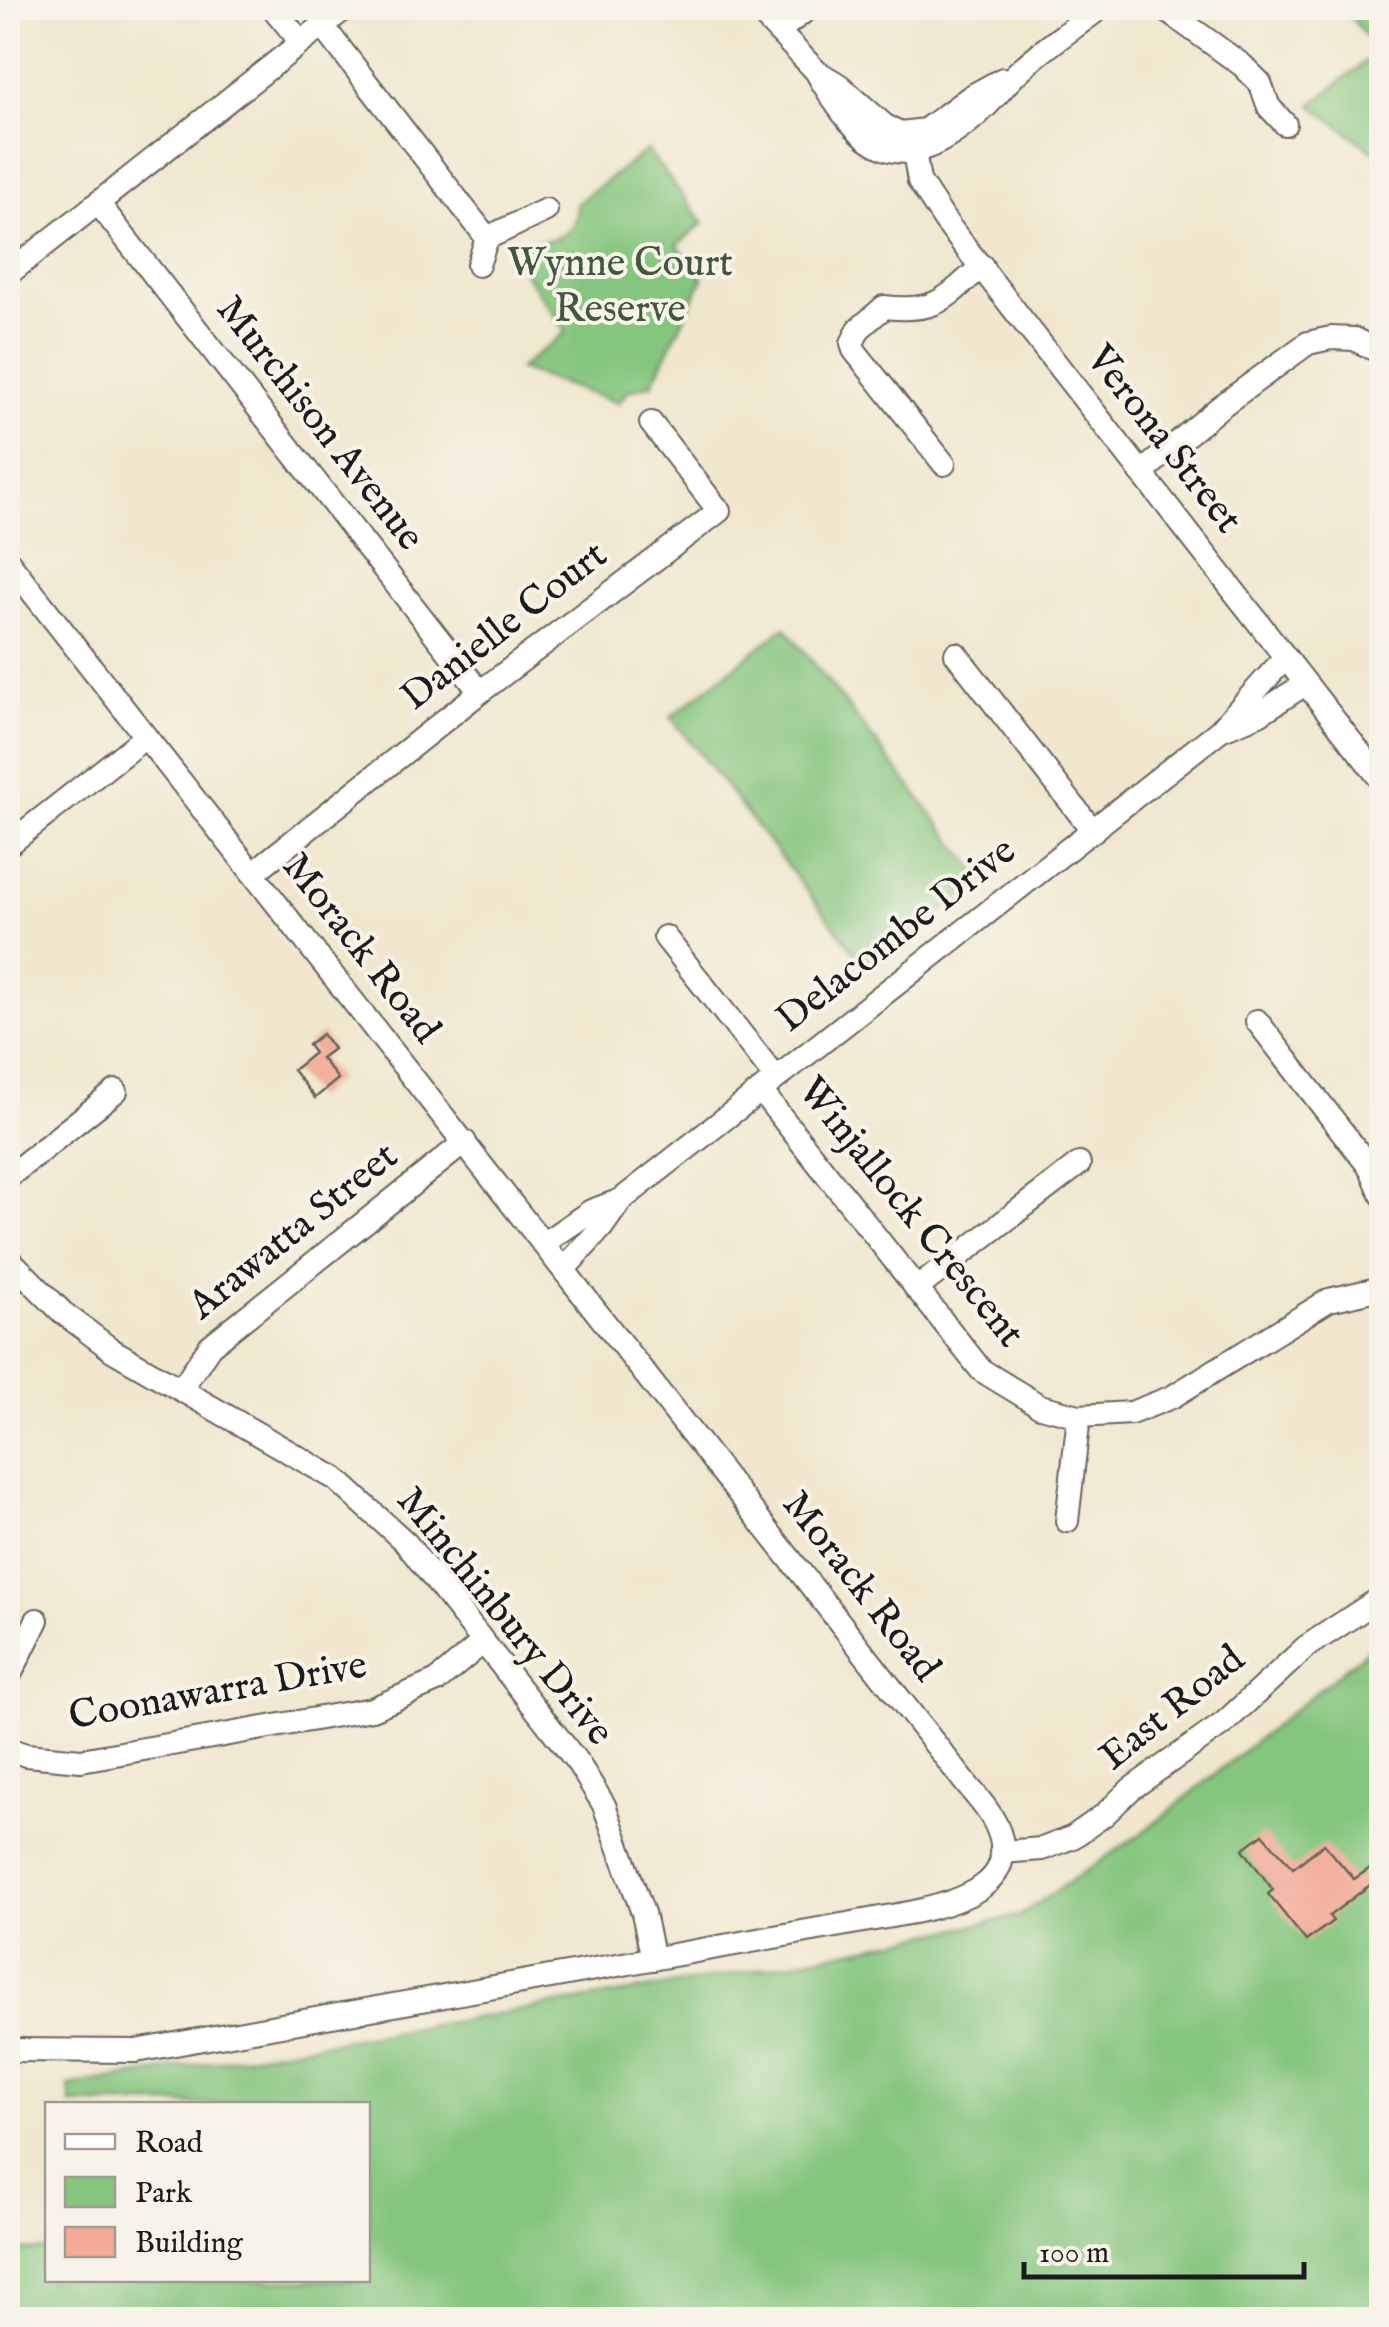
<svg xmlns="http://www.w3.org/2000/svg" width="1389" height="2327" font-family="'IM FELL English',serif">
  <style>
    .green { fill: #85c67e; stroke: #50714d; stroke-width: 2.5 }
    .building { fill: #f3ab98 }
    .lines { fill: none; stroke-linecap: round; stroke-linejoin: round }
    .street-casing { stroke: #66635a; stroke-width: 26 }
    .street { stroke: #fff; stroke-width: 22 }
    .labels { text-anchor: middle; dominant-baseline: central; stroke-width: 8; stroke-linejoin: round; paint-order: stroke }
    .park-label { font-size: 40px; fill: #41583e; stroke: #f7f3e8 }
    .street-label { font-size: 40px; fill: #1c1c1c; stroke: #f7f3e8 }
  </style>
  <rect width="100%" height="100%" fill="#f7f3e8"/>
  <filter id="ink" filterUnits="userSpaceOnUse"><feTurbulence type="fractalNoise" baseFrequency=".01" numOctaves="2"/><feDisplacementMap in="SourceGraphic" scale="20" xChannelSelector="R" yChannelSelector="G"/><feConvolveMatrix kernelMatrix="1 2 1 2 8 2 1 2 1" color-interpolation-filters="sRGB"/></filter>
  <filter id="wash" filterUnits="userSpaceOnUse"><feTurbulence type="fractalNoise" baseFrequency=".0048" numOctaves="4" result="noise"/><feDisplacementMap in="SourceGraphic" scale="40" xChannelSelector="R" yChannelSelector="G"/><feGaussianBlur stdDeviation="2.25" result="paint"/><feColorMatrix in="noise" values="0 0 0 0 0 0 0 0 0 0 0 0 0 0 0 0 0 1.4 0 .05"/><feComposite in="paint" operator="in"/></filter>
  <g filter="url(#wash)">
    <rect width="100%" height="100%" fill="#f0e7ce"/>
    <g class="green">
      <path d="M1344,8H1381V157L1312,105L1377,52Z"/>
      <path d="M647,150L704,223L677,245L703,279L652,384L629,390L618,403L519,369L566,332L514,257C535,229 577,254 577,203Z"/>
      <path d="M785,627L983,879L868,969L671,717Z"/>
      <path d="M1381,1639V2319H8V2251L47,2250L48,2280H368V2104H71L69,2086L719,1977L1019,1916L1145,1831Z"/>
    </g>
    <g id="blocks">
      <g class="building">
        <path d="M322,1034L333,1049L321,1058L338,1079L315,1098L293,1070L314,1053L308,1045Z"/>
        <path d="M1263,1834L1293,1868L1324,1844L1354,1879L1378,1863L1382,1876L1329,1916L1333,1921L1306,1941L1268,1894L1273,1890L1243,1849Z"/>
      </g>
    </g>
  </g>
  <g filter="url(#ink)">
    <use href="#blocks" fill-opacity="0" stroke="#66635a" stroke-width="2.5"/>
    <g class="lines">
      <g class="street-casing">
        <g id="street">
          <path d="M273,8L301,42"/>
          <path d="M756,8L816,71L839,85L885,126L901,133L925,130L970,97L1003,79"/>
          <path d="M1163,8L1242,65L1260,83L1269,107L1285,124"/>
          <path d="M322,25L487,238L546,210"/>
          <path d="M778,31L809,8"/>
          <path d="M816,71C861,150 899,183 977,115C993,101 1005,84 1020,70C1045,47 1074,28 1100,8"/>
          <path d="M911,133L919,181L945,221L1382,781"/>
          <path d="M98,203L480,692"/>
          <path d="M478,265L487,238"/>
          <path d="M8,274L345,8"/>
          <path d="M944,464L854,350L852,343L859,329L884,307C938,313 944,299 982,266"/>
          <path d="M1141,473L1220,407L1308,343L1331,338L1354,339L1382,353"/>
          <path d="M8,561L964,1781C975,1795 989,1809 996,1825C1024,1885 955,1903 914,1912L136,2051L8,2050"/>
          <path d="M956,654L1093,831"/>
          <path d="M1225,728L1259,714L1305,684"/>
          <path d="M8,845L145,737"/>
          <path d="M253,873L480,692L719,511L651,423"/>
          <path d="M665,937L776,1078"/>
          <path d="M1257,1021L1371,1169L1382,1195"/>
          <path d="M761,1091L981,1370L1040,1406L1079,1416L1131,1413L1172,1397L1329,1300L1382,1288"/>
          <path d="M8,1177L116,1091"/>
          <path d="M544,1243L591,1211L621,1200"/>
          <path d="M8,1258L62,1312L112,1350L336,1479L406,1543L578,1763L604,1805L643,1913L653,1959"/>
          <path d="M564,1269L602,1227L621,1200L1219,731L1285,658"/>
          <path d="M916,1289L1079,1164"/>
          <path d="M181,1389L210,1346L465,1142"/>
          <path d="M1067,1521L1079,1416"/>
          <path d="M8,1679L37,1620"/>
          <path d="M8,1749L26,1755L81,1760L372,1709L437,1681L483,1642"/>
          <path d="M1001,1852L1042,1849L1073,1837L1104,1815L1131,1789L1224,1723L1306,1647L1382,1597"/>
        </g>
      </g>
      <use href="#street" class="street"/>
    </g>
  </g>
  <g class="labels">
    <g class="park-label">
      <text x="620" y="264">Wynne Court<tspan x="620" dy="46">Reserve</tspan></text>
    </g>
    <g class="street-label">
      <text transform="translate(319 424) rotate(52)">Murchison Avenue</text>
      <text transform="translate(1163 440) rotate(52)">Verona Street</text>
      <text transform="translate(505 627) rotate(-38)">Danielle Court</text>
      <text transform="translate(897 936) rotate(-38)">Delacombe Drive</text>
      <text transform="translate(360 949) rotate(52)">Morack Road</text>
      <text transform="translate(910 1213) rotate(51)">Winjallock Crescent</text>
      <text transform="translate(294 1232) rotate(-39)">Arawatta Street</text>
      <text transform="translate(860 1587) rotate(52)">Morack Road</text>
      <text transform="translate(504 1617) rotate(51)">Minchinbury Drive</text>
      <text transform="translate(218 1692) rotate(-10)">Coonawarra Drive</text>
      <text transform="translate(1173 1709) rotate(-39)">East Road</text>
    </g>
  </g>
  <rect width="1389" height="2327" fill="none" stroke="#f7f3e8" stroke-width="40"/>
  <rect x="45" y="2102" width="325" height="180" fill="#f7f3e8" stroke="#9f9d96" stroke-width="2.5"/>
  <rect x="65" y="2134" width="50" height="15" fill="#ffffff" stroke="#9f9d96" stroke-width="2.5"/>
  <text x="135" y="2152" font-size="30" fill="#1c1c1c">Road</text>
  <rect x="65" y="2177" width="50" height="30" fill="#85c67e" stroke="#9f9d96" stroke-width="2.5"/>
  <text x="135" y="2202" font-size="30" fill="#1c1c1c">Park</text>
  <rect x="65" y="2227" width="50" height="30" fill="#f3ab98" stroke="#9f9d96" stroke-width="2.5"/>
  <text x="135" y="2252" font-size="30" fill="#1c1c1c">Building</text>
  <path d="M1024 2262v15h280v-15" fill="none" stroke="#1c1c1c" stroke-width="5"/>
  <text x="1039" y="2262" font-size="30" fill="#1c1c1c" stroke="#f7f3e8" stroke-width="8" paint-order="stroke">100 m</text>
</svg>
